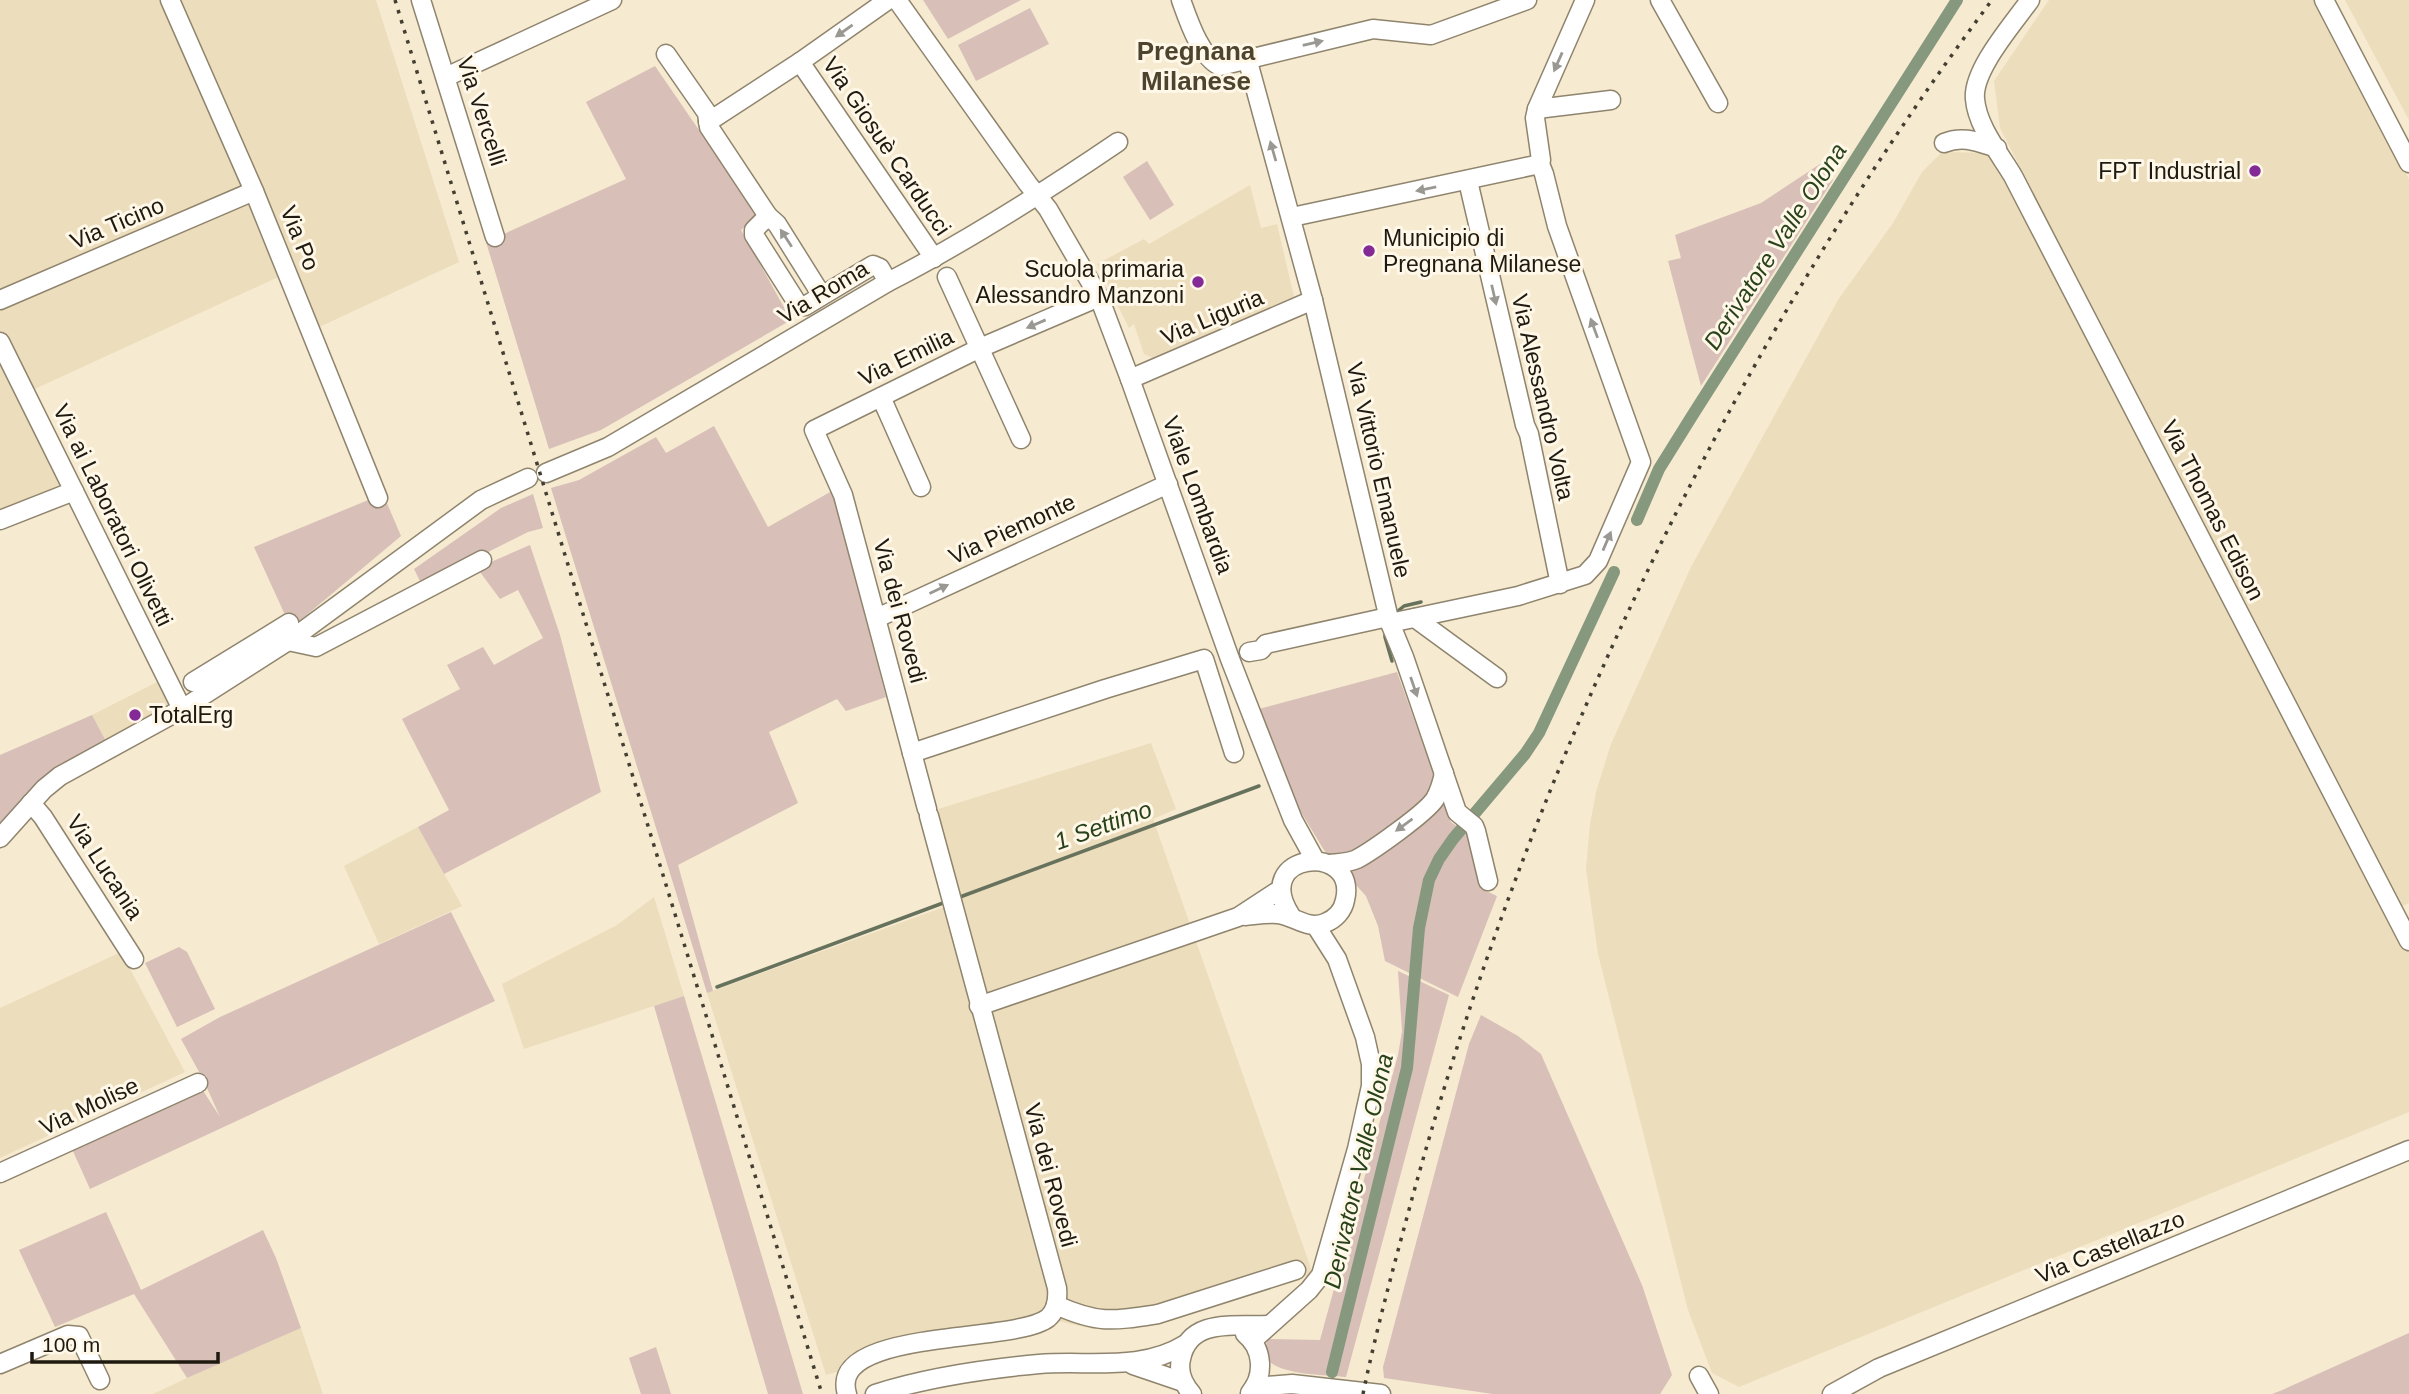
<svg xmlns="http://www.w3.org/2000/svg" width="2409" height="1394" font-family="Arial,sans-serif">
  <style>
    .built { fill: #ecddbc }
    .green { fill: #d8bfb8 }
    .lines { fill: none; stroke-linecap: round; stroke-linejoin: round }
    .stream { stroke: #67725d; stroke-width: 3.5 }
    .canal { stroke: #86987e; stroke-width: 12 }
    .minor-casing { stroke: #8f846d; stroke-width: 21 }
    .minor { stroke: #fff; stroke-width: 18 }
    .rail { stroke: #433e31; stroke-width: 3.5; stroke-dasharray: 3.5 7; stroke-linecap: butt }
    .oneway { fill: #9a9893 }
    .poi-dot { fill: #842a96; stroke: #fff7e8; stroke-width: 2.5 }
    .labels { text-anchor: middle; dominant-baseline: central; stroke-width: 6; stroke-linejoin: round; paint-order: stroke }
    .street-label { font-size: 23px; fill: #1e1a10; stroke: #fff7e8 }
    .poi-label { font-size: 23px; fill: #1e1a10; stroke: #fff7e8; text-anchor: end }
    .water-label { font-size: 24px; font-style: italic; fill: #284219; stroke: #fff7e8 }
    .quarter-label { font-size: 26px; font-weight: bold; fill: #4e442e; stroke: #fff7e8 }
  </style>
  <rect width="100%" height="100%" fill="#f6ead0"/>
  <g class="built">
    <path d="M0,0H376L459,262L315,329L287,273L26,393L74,491L0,520Z"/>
    <path d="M2049,0H2316L2409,179V903L2403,906L2000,128L1994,81Z"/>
    <path d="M2345,0H2409V120Z"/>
    <path d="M1942,152L1994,153L2409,953V1112L1739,1387L1712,1373L1688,1310L1598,954L1586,869L1590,825L1596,792L1611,744L1691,567L1838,300L1893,223L1922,172Z"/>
    <path d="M1250,185L1261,228L1277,224L1295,301L1160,361L1144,354L1134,324L1129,328L1097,264L1144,239L1149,244Z"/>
    <path d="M163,679L177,708L109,746L92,715Z"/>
    <path d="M1151,743L1176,809L1153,819L1313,1274L1151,1325L1093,1329L1058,1321L1041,1331L906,1352L826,1375L707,993L944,907L919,815Z"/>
    <path d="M418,827L462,906L379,944L344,866Z"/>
    <path d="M654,897L684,996L524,1049L502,984L617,925Z"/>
    <path d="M121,952L185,1072L0,1158V1008Z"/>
    <path d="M301,1328L323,1394H153L187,1378Z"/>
  </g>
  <g class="green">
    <path d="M923,0H1021L948,39Z"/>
    <path d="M1030,8L1049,44L976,81L958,45Z"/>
    <path d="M655,66L758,216L741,230L791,320L601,430L549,449L486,242L626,179L586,102Z"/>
    <path d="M1147,161L1174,205L1150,220L1123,177Z"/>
    <path d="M1820,164L1833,180L1701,386L1668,261L1681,258L1675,235L1761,203Z"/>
    <path d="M714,426L768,527L832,491L886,697L846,711L837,699L769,732L798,803L678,865L713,991L707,993L551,488L579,480L656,437L666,453Z"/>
    <path d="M383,494L401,536L291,628L254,547Z"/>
    <path d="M533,494L543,528L528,532L422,585L414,569L501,508Z"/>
    <path d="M530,545L560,635L601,792L444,874L418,827L449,810L402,719L460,689L447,665L483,647L494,665L543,638L518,590L500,599L477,568Z"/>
    <path d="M1397,672L1451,822L1468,835L1484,890L1497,896L1458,997L1385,961L1378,926L1366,896L1324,850L1288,791L1259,709Z"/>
    <path d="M92,715L107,743L0,829V755Z"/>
    <path d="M451,912L495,1001L90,1189L72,1149L192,1097L202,1089L220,1117L203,1079L181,1039L220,1017Z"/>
    <path d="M179,947L187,952L215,1009L177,1027L145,963Z"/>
    <path d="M1398,971L1449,995L1346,1377C1327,1375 1282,1375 1269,1361C1264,1355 1266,1346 1267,1339L1320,1340L1398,1055L1402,1031Z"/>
    <path d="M684,996L803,1394H768L654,1006Z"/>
    <path d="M1481,1015L1518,1036L1541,1054L1642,1285L1672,1375L1660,1394H1493L1384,1378L1383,1367L1469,1044Z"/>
    <path d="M106,1212L141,1290L263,1230L276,1258L301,1328L187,1378L134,1294L55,1327L19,1250Z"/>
    <path d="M2409,1333V1394H2272L2280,1391Z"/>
    <path d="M656,1347L671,1394H641L629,1358Z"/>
  </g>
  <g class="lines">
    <g class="stream">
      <path d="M1398,611L1404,606L1421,602"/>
      <path d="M1385,631V637L1392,661"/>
      <path d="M960,897L1259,786"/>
      <path d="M717,987L943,903"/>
    </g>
    <g class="canal">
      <path d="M1637,520L1659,469L1692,416L1957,0"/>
      <path d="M1332,1372L1407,1068L1419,928L1429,880L1439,859L1453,839L1525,754L1539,733L1614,572"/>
    </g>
    <g class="minor-casing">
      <g id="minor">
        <path d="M170,0L254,191L378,498"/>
        <path d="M421,0L495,237"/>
        <path d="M897,0L1028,184L1048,209L1099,297L1130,379L1230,659L1293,820L1315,860"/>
        <path d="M1181,0C1188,19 1200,57 1220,66L1373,29L1431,35L1527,0"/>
        <path d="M1660,0L1718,103"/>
        <path d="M2030,0C2014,23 1972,70 1975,99C1977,126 2000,154 2013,176L2409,941"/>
        <path d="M2324,0L2409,163"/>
        <path d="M666,54L707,113L709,127L768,216"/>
        <path d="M1247,58L1313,300L1390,623L1404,657L1457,812L1474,826L1476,831L1488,881"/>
        <path d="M800,62L934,258"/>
        <path d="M446,77L612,0"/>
        <path d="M1537,109L1611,100"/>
        <path d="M708,122L800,62L888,0"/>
        <path d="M1944,143C1963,135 1978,142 1997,148"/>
        <path d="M1468,181L1525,425L1529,434L1560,584"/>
        <path d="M1292,217L1540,164"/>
        <path d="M947,277L1021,439"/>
        <path d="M824,294L819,291L777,224L768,216L754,230V235L799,306H805L873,265L880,268L888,282"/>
        <path d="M0,300L254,191"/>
        <path d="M0,342L182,709"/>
        <path d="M1130,379L1313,300"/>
        <path d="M881,397L921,487"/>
        <path d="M546,473L608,447L888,282C968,241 1043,193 1118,142"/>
        <path d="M0,520L74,491"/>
        <path d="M877,618L1168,484"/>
        <path d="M1415,618L1497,678"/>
        <path d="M1390,623L1518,596L1585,575L1598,561L1641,462L1557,226L1544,174L1540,164L1541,160L1535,118L1537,109L1585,0"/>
        <path d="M288,641L316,647L482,560"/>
        <path d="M1249,652L1261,650L1266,644L1388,617"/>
        <path d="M193,682L289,623"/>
        <path d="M912,753L1105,689L1204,659L1234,753"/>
        <path d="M31,803L43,817L134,959"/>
        <path d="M927,809L843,495L814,430L980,348L1099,297"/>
        <path d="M0,838L44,789L60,776L182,709L296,636L481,500L528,478"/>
        <path d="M1330,864C1339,863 1348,863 1357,859C1372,851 1426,813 1435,799C1440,790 1442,783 1444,773"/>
        <path d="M1245,916C1256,915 1267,913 1278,914C1295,916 1307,930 1325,923C1335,919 1343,911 1345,900C1359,842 1249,851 1291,916"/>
        <path d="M979,1006L1238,917L1281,889"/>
        <path d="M0,1173L198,1083"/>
        <path d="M1056,1305C1098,1324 1113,1321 1158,1314L1296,1270"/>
        <path d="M1245,1334C1263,1348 1265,1375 1250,1393"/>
        <path d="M1252,1341L1309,1290L1321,1275L1357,1149L1371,1086V1064L1365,1037L1337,959L1316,926"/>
        <path d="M0,1364L68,1335L79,1336L100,1380"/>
        <path d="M1133,1365L1183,1382"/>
        <path d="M1699,1376L1709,1394"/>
        <path d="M1254,1387L1292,1384L1381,1394"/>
        <path d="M847,1394C827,1328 1015,1344 1048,1318C1057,1310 1058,1299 1057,1288L929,816"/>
        <path d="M875,1394C928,1377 984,1369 1039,1364C1089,1360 1141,1372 1186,1344"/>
        <path d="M1192,1394C1183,1384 1178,1372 1181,1359C1189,1317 1236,1327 1268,1325"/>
        <path d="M1832,1394L1879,1368L2409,1150"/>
      </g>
    </g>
    <use href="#minor" class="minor"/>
    <g class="rail">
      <path d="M395,0L822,1394"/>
      <path d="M1363,1394C1376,1331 1393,1269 1410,1206C1526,779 1727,355 1992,0"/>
    </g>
  </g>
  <defs><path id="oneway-solid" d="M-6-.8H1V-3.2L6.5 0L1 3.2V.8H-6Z" transform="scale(1.75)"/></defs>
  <g class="oneway">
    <use href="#oneway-solid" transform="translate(844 31) rotate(145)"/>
    <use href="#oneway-solid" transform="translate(1313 43) rotate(-13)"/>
    <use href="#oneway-solid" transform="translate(1558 62) rotate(114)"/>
    <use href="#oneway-solid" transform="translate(1273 151) rotate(-106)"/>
    <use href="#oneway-solid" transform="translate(1426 189) rotate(168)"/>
    <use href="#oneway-solid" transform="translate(786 238) rotate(-123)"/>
    <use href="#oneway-solid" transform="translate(1494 295) rotate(77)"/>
    <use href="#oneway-solid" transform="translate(1036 324) rotate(157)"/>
    <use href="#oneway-solid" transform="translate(1594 328) rotate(-110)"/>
    <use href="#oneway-solid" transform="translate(1607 541) rotate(-67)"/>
    <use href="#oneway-solid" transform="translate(939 589) rotate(-25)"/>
    <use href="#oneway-solid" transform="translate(1414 687) rotate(71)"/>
    <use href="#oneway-solid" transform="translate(1404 825) rotate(144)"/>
  </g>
  <g class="poi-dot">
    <circle cx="2255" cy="171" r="7"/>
    <circle cx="1369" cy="251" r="7"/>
    <circle cx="1198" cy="282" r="7"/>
    <circle cx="135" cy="715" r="7"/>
  </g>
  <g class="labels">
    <g class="street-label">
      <text transform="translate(482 111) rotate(72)">Via Vercelli</text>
      <text transform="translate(887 146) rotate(56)">Via Giosuè Carducci</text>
      <text transform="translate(117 223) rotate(-23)">Via Ticino</text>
      <text transform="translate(300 238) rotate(68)">Via Po</text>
      <text transform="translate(823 292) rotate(-31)">Via Roma</text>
      <text transform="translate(1212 317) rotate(-23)">Via Liguria</text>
      <text transform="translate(906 357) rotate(-26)">Via Emilia</text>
      <text transform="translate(1543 397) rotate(77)">Via Alessandro Volta</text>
      <text transform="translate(1379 470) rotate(77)">Via Vittorio Emanuele</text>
      <text transform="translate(1198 495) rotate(70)">Viale Lombardia</text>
      <text transform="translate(2213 510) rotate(63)">Via Thomas Edison</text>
      <text transform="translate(113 515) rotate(64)">Via ai Laboratori Olivetti</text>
      <text transform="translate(1012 529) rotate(-25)">Via Piemonte</text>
      <text transform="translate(900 611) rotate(75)">Via dei Rovedi</text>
      <text transform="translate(105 867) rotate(57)">Via Lucania</text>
      <text transform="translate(89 1106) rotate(-25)">Via Molise</text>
      <text transform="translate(1051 1175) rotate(75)">Via dei Rovedi</text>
      <text transform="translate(2110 1247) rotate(-22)">Via Castellazzo</text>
    </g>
    <g class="poi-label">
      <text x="2241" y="171">FPT Industrial</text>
      <text x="1383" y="238" text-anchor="start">Municipio di<tspan x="1383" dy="26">Pregnana Milanese</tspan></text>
      <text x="1184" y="269">Scuola primaria<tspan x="1184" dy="26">Alessandro Manzoni</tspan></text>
      <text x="149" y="715" text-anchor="start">TotalErg</text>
    </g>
    <g class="water-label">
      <text transform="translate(1775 246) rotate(-57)">Derivatore Valle Olona</text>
      <text transform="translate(1103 825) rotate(-20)">1 Settimo</text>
      <text transform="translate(1358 1171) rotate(-77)">Derivatore Valle Olona</text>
    </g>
    <g class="quarter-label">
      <text x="1196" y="51">Pregnana<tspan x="1196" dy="30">Milanese</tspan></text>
    </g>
  </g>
  <path d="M32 1352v10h186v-10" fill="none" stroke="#1e1a10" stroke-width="3.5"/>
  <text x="42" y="1352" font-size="21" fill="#1e1a10" stroke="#fff7e8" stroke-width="5" paint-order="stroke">100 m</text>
</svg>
